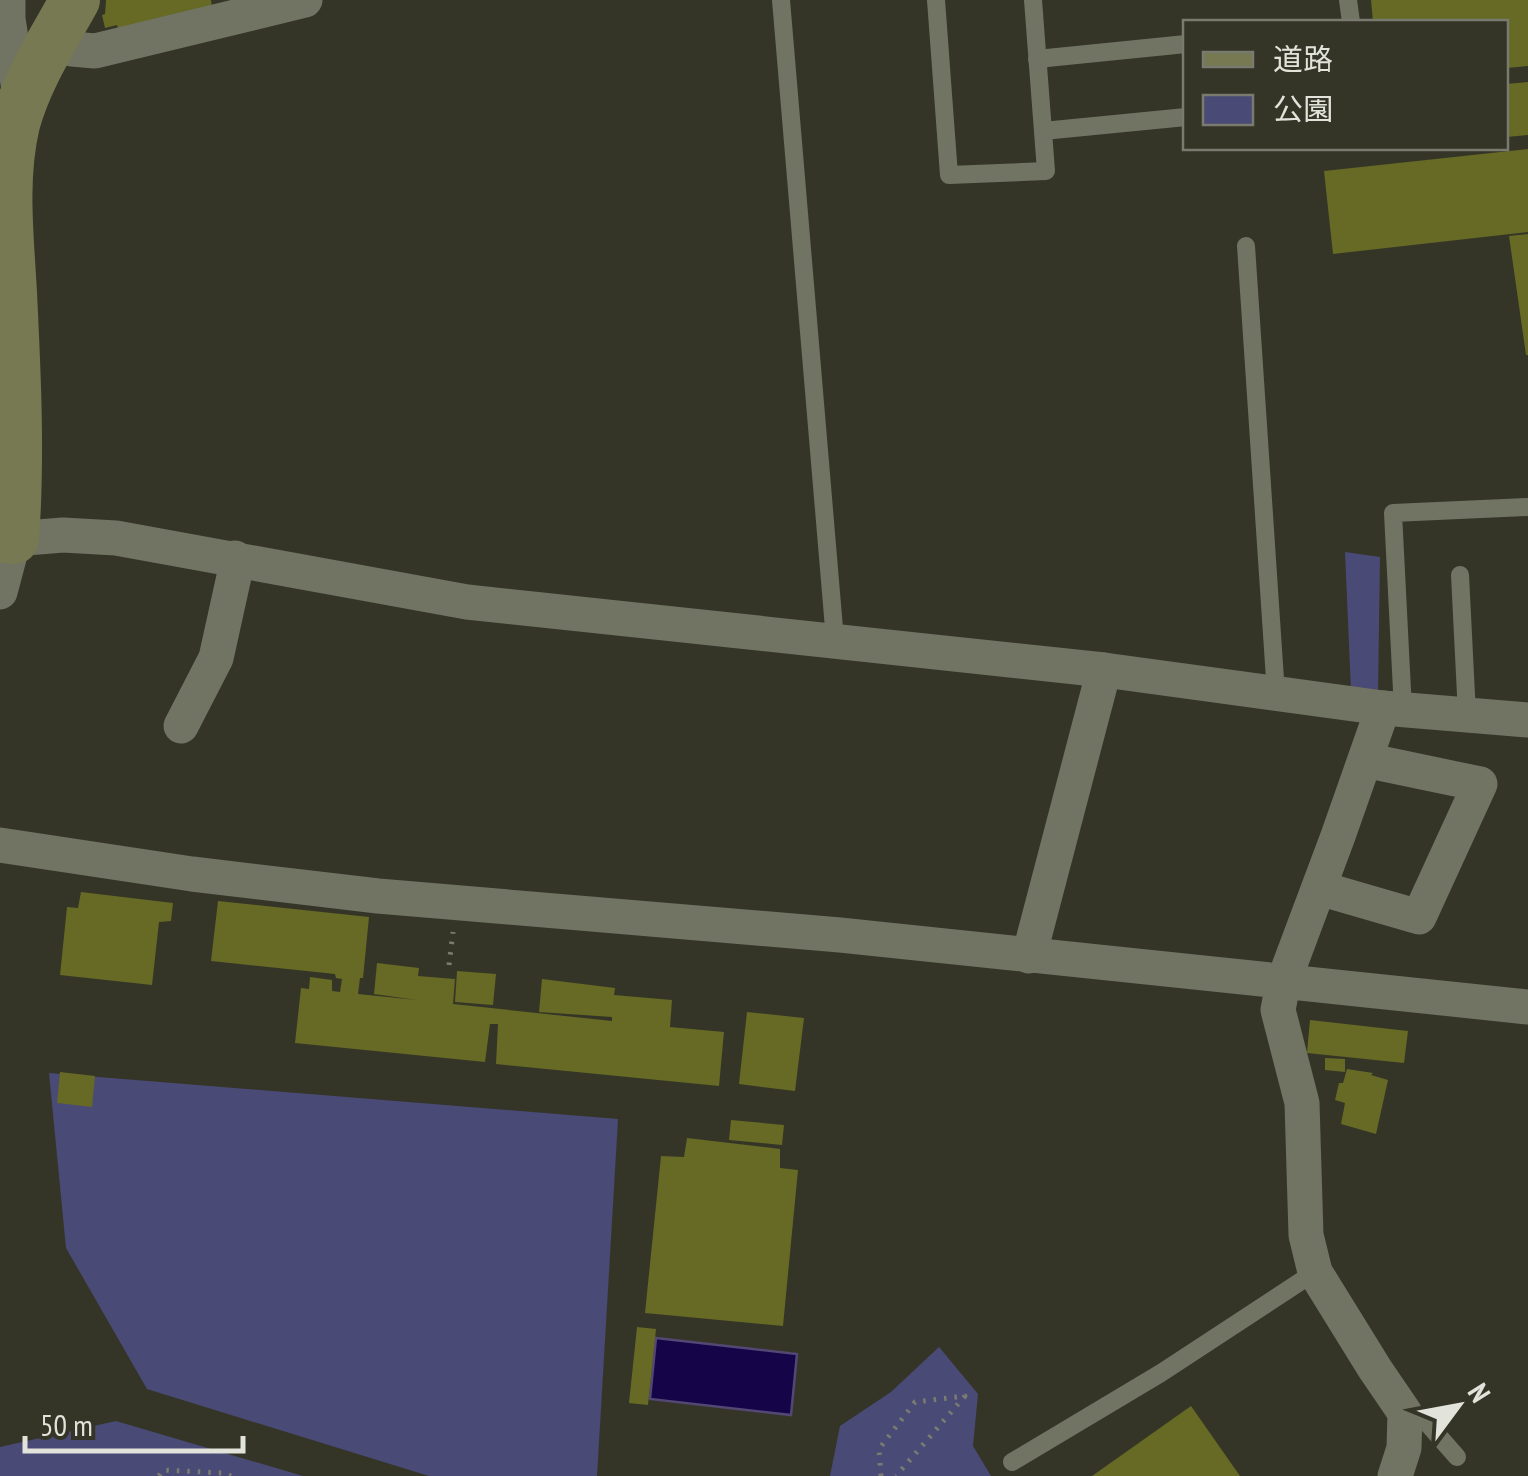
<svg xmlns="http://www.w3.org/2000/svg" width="1528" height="1476" font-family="'PT Sans Narrow','Noto Sans JP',sans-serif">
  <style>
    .green { fill: #4a4a76 }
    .water { fill: #160449; stroke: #534774; stroke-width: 2.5 }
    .building { fill: #666a25 }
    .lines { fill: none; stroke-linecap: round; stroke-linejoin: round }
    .path { stroke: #7b7c70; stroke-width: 5; stroke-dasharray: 2.5 8; stroke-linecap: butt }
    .lane { stroke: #717363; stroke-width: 18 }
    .street { stroke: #717363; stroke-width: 35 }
    .secondary { stroke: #767952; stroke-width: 50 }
  </style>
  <rect width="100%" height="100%" fill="#343527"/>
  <g class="green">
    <path d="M1345,552L1380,557L1378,693L1351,691Z"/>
    <path d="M49,1073L618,1119L597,1476H429L147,1389L66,1248Z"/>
    <path d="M939,1347L978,1394L973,1446L991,1476H830L840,1426L891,1392Z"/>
    <path d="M116,1421L303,1476H0V1447Z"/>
  </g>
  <path class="water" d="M656,1338L797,1354L791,1415L650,1399Z"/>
  <g class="building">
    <path d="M106,0H211L212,8L118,29L117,25L105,28L102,15L105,14Z"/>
    <path d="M1371,0H1528V66L1506,68V22H1373Z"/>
    <path d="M1528,82V135L1506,137V84Z"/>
    <path d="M1528,149V232L1333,254L1324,171Z"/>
    <path d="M1528,234V355H1526L1509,236Z"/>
    <path d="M81,892L173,903L171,921L159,922L152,985L60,975L67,907L78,908Z"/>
    <path d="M218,901L369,917L363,978H360L358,994L417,1000L374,994L377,963L419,968L418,976L455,979L453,1004L612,1021V1017L539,1012L542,979L615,988L614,995L672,1000L670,1027L724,1032L719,1086L496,1064L498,1024H490L485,1062L295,1043L301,988L309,989L310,977L332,980V991L340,992L342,979L336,978L335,974L211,961Z"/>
    <path d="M457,971L496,974L493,1005L455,1002Z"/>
    <path d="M747,1012L804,1018L795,1091L739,1084Z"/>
    <path d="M1310,1020L1408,1031L1404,1063L1307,1053Z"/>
    <path d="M1325,1058L1345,1059V1072L1325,1070Z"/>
    <path d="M1347,1069L1373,1073L1371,1075L1388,1080L1376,1134L1341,1124L1345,1103L1335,1100L1339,1083H1343Z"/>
    <path d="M60,1072L95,1076L92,1107L57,1103Z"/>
    <path d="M731,1120L784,1125L782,1145L729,1140Z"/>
    <path d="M687,1138L780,1149V1168L798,1170L783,1326L645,1313L661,1156L684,1157Z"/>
    <path d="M637,1327L656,1329L648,1405L629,1403Z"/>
    <path d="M1191,1406L1240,1476H1092Z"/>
  </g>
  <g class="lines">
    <g class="path">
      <path d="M449,965L453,932"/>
      <path d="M159,1476L163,1470L223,1473L231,1476"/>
      <path d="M881,1476L879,1449L915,1402L965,1396L896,1476"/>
    </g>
    <g class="lane">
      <path d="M781,0L835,640"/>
      <path d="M936,0L949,175L1046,171L1033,0"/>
      <path d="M1348,0L1351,22"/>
      <path d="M1037,59L1186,44"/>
      <path d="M1043,131L1186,117"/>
      <path d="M1246,246L1276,694"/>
      <path d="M1460,575L1467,715"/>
      <path d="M1403,710L1393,513L1528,507"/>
      <path d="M1405,1413L1428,1424L1457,1457"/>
      <path d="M1012,1462L1161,1373L1315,1272"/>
    </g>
    <g class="street">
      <path d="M8,0V19L21,103"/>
      <path d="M52,40L72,49L95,51L305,0"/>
      <path d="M0,592L14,539L63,535L116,538L467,602L1104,670L1383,708L1528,720"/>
      <path d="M1383,708L1338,836L1283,983L1278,1010L1302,1103L1306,1235L1315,1272L1375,1369L1405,1413L1404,1448L1395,1476"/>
      <path d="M181,726L216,658L235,572V558"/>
      <path d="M0,845L192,874L378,896L840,935L1528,1007"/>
      <path d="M1319,888L1419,917L1480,784L1365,760"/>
      <path d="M1029,956L1104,670"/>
    </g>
    <path class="secondary" d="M0,538L14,539C20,457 16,374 12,293C9,237 2,179 15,124C27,79 53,40 75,0"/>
  </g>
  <rect x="1183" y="20" width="325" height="130" fill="#343527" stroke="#7a7b6f" stroke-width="2.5"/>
  <rect x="1203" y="52" width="50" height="15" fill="#767952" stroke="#7a7b6f" stroke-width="2.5"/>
  <text x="1273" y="70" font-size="30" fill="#e2e3da">道路</text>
  <rect x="1203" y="95" width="50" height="30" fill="#4a4a76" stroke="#7a7b6f" stroke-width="2.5"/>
  <text x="1273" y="120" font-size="30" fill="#e2e3da">公園</text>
  <g transform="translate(1458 1406) rotate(58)" stroke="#343527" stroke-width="8" paint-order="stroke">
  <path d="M0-8L18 38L0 25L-18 38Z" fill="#e2e3da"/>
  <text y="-15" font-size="28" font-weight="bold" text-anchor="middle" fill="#e2e3da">N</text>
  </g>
  <path d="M25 1436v15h218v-15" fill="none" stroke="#e2e3da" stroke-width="5"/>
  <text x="40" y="1436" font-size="30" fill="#e2e3da" stroke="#343527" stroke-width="8" paint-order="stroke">50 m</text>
</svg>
